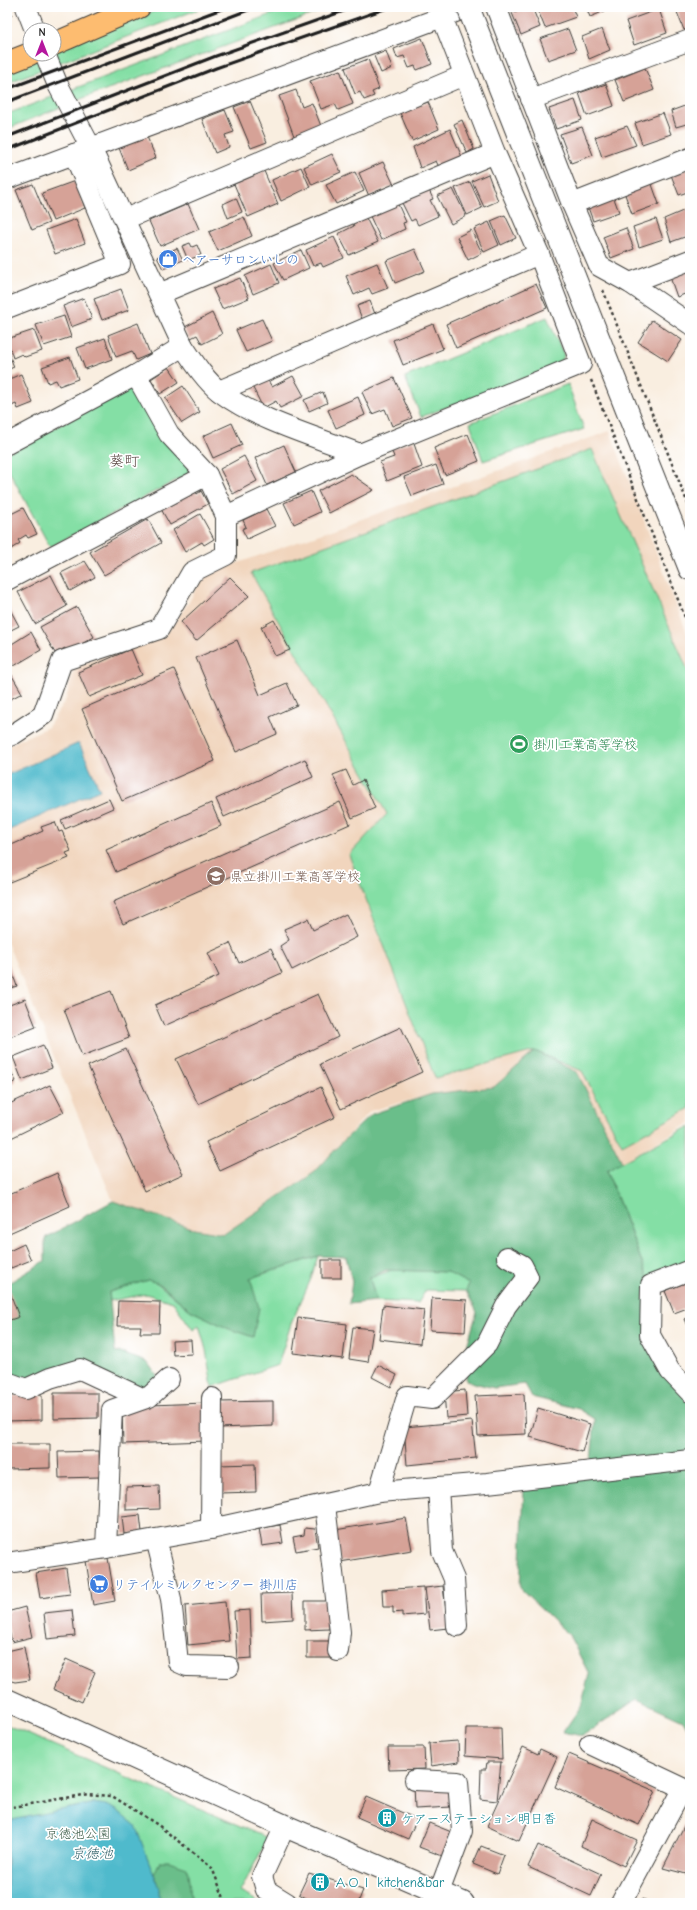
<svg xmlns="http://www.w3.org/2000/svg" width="697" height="1910" font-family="'Comic Neue','Klee One',sans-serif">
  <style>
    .built { fill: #f1d5bd }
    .green { fill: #84dfa5; stroke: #507e60 }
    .forest { fill: #6bbe8a; stroke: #446d53 }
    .water { fill: #4fbacc; stroke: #366b74 }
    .building { fill: #d6a297 }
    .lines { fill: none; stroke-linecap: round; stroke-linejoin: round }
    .minor-casing { stroke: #3d3c39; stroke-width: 22 }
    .tertiary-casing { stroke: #3d3c39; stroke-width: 24 }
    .primary-casing { stroke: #3d3c39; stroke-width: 24 }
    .path { stroke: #3d3c39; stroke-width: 2.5; stroke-dasharray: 3 3; stroke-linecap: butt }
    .minor { stroke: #fff; stroke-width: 20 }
    .tertiary { stroke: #fff; stroke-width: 22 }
    .primary { stroke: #fdbc70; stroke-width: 22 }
    .rail { stroke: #1c1c1c; stroke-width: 3 }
    .tertiary-bridge-casing { stroke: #3d3c39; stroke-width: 24; stroke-linecap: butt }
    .tertiary-bridge { stroke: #fff; stroke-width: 22 }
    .labels { text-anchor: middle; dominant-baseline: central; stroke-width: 3.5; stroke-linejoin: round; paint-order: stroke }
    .shop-label { font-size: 13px; fill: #366cbe; stroke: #fff; text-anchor: start }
    .leisure-label { font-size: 13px; fill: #27864d; stroke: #fff; text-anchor: start }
    .education-label { font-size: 13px; fill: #785e54; stroke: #fff; text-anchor: start }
    .culture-label { font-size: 13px; fill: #0d838f; stroke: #fff; text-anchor: start }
    .park-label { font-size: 13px; fill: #40604c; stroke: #fff }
    .water-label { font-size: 14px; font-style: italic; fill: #33636b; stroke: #fff }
    .quarter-label { font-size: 15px; fill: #5d4b47; stroke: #fff }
  </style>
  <rect width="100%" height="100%" fill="#fff"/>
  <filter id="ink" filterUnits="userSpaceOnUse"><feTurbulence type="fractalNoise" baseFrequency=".025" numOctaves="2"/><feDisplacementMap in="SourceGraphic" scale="8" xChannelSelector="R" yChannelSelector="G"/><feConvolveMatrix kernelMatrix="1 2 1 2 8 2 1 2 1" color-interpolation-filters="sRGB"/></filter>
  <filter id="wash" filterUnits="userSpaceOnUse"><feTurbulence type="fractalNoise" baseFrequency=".012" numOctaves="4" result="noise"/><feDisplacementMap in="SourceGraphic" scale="16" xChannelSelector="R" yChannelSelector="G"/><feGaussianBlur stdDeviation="0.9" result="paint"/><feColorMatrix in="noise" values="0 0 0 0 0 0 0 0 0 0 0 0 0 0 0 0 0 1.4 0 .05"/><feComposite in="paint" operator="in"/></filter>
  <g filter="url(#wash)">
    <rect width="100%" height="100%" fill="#f9eee0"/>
    <path class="built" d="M610,431L690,641V1123L622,1162L577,1072L554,1057L535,1051L495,1087L432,1094L370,1111L315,1172L224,1234L194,1229L113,1201L7,942V746L48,727L66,699L74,667L165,636L189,602L204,575Z"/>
    <g class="green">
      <path d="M165,7H204L7,83V68Z"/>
      <path d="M290,7H332L86,97L7,129V114Z"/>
      <path d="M547,317L564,355L561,364L421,417L405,377Z"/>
      <path d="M568,384L584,429L483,461L470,423Z"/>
      <path d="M130,388L138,390L189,464L188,474L50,547L7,467V453Z"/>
      <path d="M592,449L690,675V1108L622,1145L582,1071L535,1051L435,1078L349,855L387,814L251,573Z"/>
      <path d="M690,1126V1267L649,1281L607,1170Z"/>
      <path d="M318,1256L310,1281L291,1324L278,1365L212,1387L206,1350L199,1325L193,1330L173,1302L146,1294L110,1301L109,1292L148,1280L156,1282L190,1310L225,1327L253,1337L250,1278Z"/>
      <path d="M392,1270L447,1272L469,1284L466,1291L426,1290L418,1303L376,1301L370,1278Z"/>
      <path d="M7,1725L268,1838L240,1892L261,1903H7Z"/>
    </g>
    <g class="forest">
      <path d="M535,1051L577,1072L622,1162L607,1171L649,1281L662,1357L690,1391V1457L590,1471L595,1419L579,1409L532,1397L525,1384L494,1388L466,1381L467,1346L477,1312L466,1291L469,1284L447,1272L386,1270L370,1278L376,1301L349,1304L352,1281L346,1257L318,1256L250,1278L259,1308L253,1337L229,1329L190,1310L160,1284L148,1280L109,1292L115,1351L147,1362L162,1383L144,1395L107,1379H7V1284L45,1261V1238L113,1201L194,1229L224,1234L315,1172L342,1142L372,1114L432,1094L494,1087Z"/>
      <path d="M690,1460V1733L683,1720L637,1699L582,1736L563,1732L581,1706L589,1674L569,1635L520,1588L524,1486Z"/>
      <path d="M160,1861H169L187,1867L192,1903H157L154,1874Z"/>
    </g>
    <g class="water">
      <path d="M79,743L100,790L7,831V775Z"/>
      <path d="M94,1803L107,1805L117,1810L135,1825L159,1888V1903H7V1821Z"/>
    </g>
    <g id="blocks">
      <g class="building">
        <path d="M7,7L12,15L7,17Z"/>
        <path d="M527,7H532L540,27L521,35L512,13Z"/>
        <path d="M540,7H572L576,17L545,28L537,8Z"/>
        <path d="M586,7H615L590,17Z"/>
        <path d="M675,7H690V28L684,30Z"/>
        <path d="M659,9L667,33L634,45L626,21Z"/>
        <path d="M568,29L576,50L548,60L540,39Z"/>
        <path d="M602,29L610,50L589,59L582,37Z"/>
        <path d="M422,38L432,64L417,70L415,66L409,68L404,56L397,58L394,49Z"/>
        <path d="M386,51L392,68L381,73L374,56Z"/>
        <path d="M368,59L379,89L372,92L374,96L364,100L360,92L355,94L345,68Z"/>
        <path d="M645,68L654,90L624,102L615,80Z"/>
        <path d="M340,70L353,104L338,110L335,104L321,109L310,81Z"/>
        <path d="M606,84L614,106L587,116L579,93Z"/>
        <path d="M296,90L302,107L312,103L321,126L294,136L279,96Z"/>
        <path d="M575,100L582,120L556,129L549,109Z"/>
        <path d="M250,101L267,142L251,148L234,107Z"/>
        <path d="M428,102L439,129L412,141L400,113Z"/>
        <path d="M690,104V123L676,127L671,111Z"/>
        <path d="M225,110L234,132L225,135L229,147L215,153L202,119Z"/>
        <path d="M663,113L671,134L642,144L635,123Z"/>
        <path d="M462,120L474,149L467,153L454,124Z"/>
        <path d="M627,126L636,145L602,157L595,137Z"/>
        <path d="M582,127L593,155L571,163L560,134Z"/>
        <path d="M450,129L462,157L439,167L436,161L420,168L413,147Z"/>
        <path d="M145,132L156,158L128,170L119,148Z"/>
        <path d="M332,154L341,172L312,185L304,167Z"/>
        <path d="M383,162L394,185L369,196L359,173Z"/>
        <path d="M301,167L310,187L281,201L272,180Z"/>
        <path d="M690,168V191L679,195L671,175Z"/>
        <path d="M264,171L278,204L248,217L234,184Z"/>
        <path d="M355,172L364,191L336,204L326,185Z"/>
        <path d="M488,174L498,201L484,207L472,181Z"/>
        <path d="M650,179L659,204L632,214L623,189Z"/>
        <path d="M75,181L85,208L53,221L42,193Z"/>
        <path d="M470,182L482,208L467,215L455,188Z"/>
        <path d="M33,184L49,223L32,230L16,190Z"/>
        <path d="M428,188L433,199L430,200L438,216L418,225L415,219L411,221L401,201Z"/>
        <path d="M453,189L466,216L451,224L437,196Z"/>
        <path d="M612,193L619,212L593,221L586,202Z"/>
        <path d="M236,198L242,212L228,218L223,204Z"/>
        <path d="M397,202L406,222L403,223L405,229L381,240L369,214Z"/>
        <path d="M188,204L199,229L160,246L149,221Z"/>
        <path d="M690,208V235L671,242L664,219Z"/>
        <path d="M505,215L516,238L501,245L491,221Z"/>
        <path d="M365,216L378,242L349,255L338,234L354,226L352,222Z"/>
        <path d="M244,217L252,236L218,251L209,232Z"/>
        <path d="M76,219L85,243L55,254L46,230Z"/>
        <path d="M656,219L663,239L639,247L633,227Z"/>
        <path d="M489,222L499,245L484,252L474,229Z"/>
        <path d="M626,228L634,249L611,258L603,237Z"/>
        <path d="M471,230L482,253L468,260L457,237Z"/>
        <path d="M334,237L344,258L323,267L321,263L313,266L306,250Z"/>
        <path d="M190,243L192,247L197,245L201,255L188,260L182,246Z"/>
        <path d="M177,248L183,260L163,269L157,257Z"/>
        <path d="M415,249L425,271L395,283L386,261Z"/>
        <path d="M301,250L309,268L283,280L274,263Z"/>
        <path d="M377,263L388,288L372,294L369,288L354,295L346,276Z"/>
        <path d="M271,264L279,283L253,294L245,276Z"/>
        <path d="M690,270V292L677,297L670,277Z"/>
        <path d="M240,278L249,298L222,309L213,289Z"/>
        <path d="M536,284L547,308L456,348L446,324Z"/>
        <path d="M121,289L129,310L102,320L94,299Z"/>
        <path d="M84,298L92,319L71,327L63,306Z"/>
        <path d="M370,301L375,314L362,319L357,306Z"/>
        <path d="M212,313L222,334L202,344L197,335L189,339L183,328Z"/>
        <path d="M64,316L71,337L44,346L36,325Z"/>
        <path d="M262,319L272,341L246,352L236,330Z"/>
        <path d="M652,320L682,340L668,361L638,342Z"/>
        <path d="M138,323L150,354L136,360L132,351L116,357L108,335Z"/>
        <path d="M433,324L443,349L403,365L393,340Z"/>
        <path d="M34,330L42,351L25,357L22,354L13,358L7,339Z"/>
        <path d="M105,338L112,359L85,369L77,348Z"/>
        <path d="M7,349L14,367L7,370Z"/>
        <path d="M70,357L78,379L59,386L56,380L48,383L42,367Z"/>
        <path d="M169,367L179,382L160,394L151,379Z"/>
        <path d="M21,374L33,403L18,409L16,404L7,408V380Z"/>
        <path d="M293,376L304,396L280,408L276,401L263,408L252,386L267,379L272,387Z"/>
        <path d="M394,378L412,418L392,426L385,409L372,414L362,392Z"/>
        <path d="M183,386L200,412L182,423L165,398Z"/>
        <path d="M323,392L327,403L309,411L304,400Z"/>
        <path d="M358,397L365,415L336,428L328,410Z"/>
        <path d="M232,423L242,445L213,458L203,436Z"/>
        <path d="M468,434L479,461L445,475L434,448Z"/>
        <path d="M413,441L422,467L387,481L380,462L394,457L391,449Z"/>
        <path d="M284,445L296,472L267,485L255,458Z"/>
        <path d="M244,456L257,481L233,494L220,469Z"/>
        <path d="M436,465L443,484L412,496L404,477Z"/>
        <path d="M351,474L374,490L329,513L318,491Z"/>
        <path d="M195,490L197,494L201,491L208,504L170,525L161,509Z"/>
        <path d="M311,491L320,512L294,524L284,503Z"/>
        <path d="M23,508L37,534L28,538L26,535L18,540L20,543L11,549L7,542V516Z"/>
        <path d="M266,509L275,526L247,539L242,529L246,527L243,520Z"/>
        <path d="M200,514L214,539L204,545L202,542L185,552L173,530Z"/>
        <path d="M148,519L161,543L104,575L90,552Z"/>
        <path d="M85,561L95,577L70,591L61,573Z"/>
        <path d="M51,575L67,606L35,624L18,592Z"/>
        <path d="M230,577L249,596L196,641L181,622Z"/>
        <path d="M7,604L19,626L7,632Z"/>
        <path d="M77,607L94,637L67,652L65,648L55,653L40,627Z"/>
        <path d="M274,620L290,650L275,656L261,627Z"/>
        <path d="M31,632L41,650L14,666L7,654V647Z"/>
        <path d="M237,640L260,695L287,683L297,705L270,717L277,734L236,752L196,658Z"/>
        <path d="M131,649L142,675L89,697L78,672Z"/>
        <path d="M7,667L22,693L7,701Z"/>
        <path d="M174,669L215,761L122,801L82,709Z"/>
        <path d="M305,759L313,777L224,817L216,799Z"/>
        <path d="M346,770L353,785L363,780L375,808L352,818L333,775Z"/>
        <path d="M109,799L113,808L65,829L61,820Z"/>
        <path d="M340,802L350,824L123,924L113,902Z"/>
        <path d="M211,803L221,826L116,872L106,850Z"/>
        <path d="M55,822L59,832L62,831L71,851L66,853L69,858L7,883V847L43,831L41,827Z"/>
        <path d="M346,914L357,937L292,970L280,946L289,940L284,929L308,919L313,930Z"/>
        <path d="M230,943L239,963L271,948L282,973L164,1026L155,1005L219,976L208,953Z"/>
        <path d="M7,960L17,986L7,989Z"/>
        <path d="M111,991L129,1038L82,1056L64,1009Z"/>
        <path d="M318,994L338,1037L198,1104L176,1059Z"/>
        <path d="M25,999L36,1027L7,1038V1006Z"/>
        <path d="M401,1027L422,1072L341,1109L320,1064Z"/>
        <path d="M43,1045L52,1068L22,1080L13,1057Z"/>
        <path d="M126,1049L183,1174L145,1191L88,1066Z"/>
        <path d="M7,1064L16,1081L7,1086Z"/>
        <path d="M50,1085L64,1112L7,1140V1105Z"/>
        <path d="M321,1087L335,1117L220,1171L206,1142Z"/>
        <path d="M57,1173L70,1206L7,1234V1195Z"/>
        <path d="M24,1244L31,1260L11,1268L7,1259V1252Z"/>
        <rect x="322" y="1260" width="19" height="18"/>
        <path d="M690,1281V1307L674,1313L665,1291Z"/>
        <path d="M9,1290L19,1317L7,1321V1291Z"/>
        <path d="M432,1298L467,1300L465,1332L430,1330Z"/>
        <path d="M118,1301L160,1302L159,1333H140L141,1326H117Z"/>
        <path d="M383,1305L424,1310L420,1344L379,1339Z"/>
        <path d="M690,1316V1333L684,1319Z"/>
        <path d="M298,1318L347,1324L343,1359L293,1353Z"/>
        <path d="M353,1327L373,1329L368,1362L349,1359Z"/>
        <path d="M191,1340L192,1354L173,1355L172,1341Z"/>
        <path d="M378,1365L397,1375L391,1387L372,1377Z"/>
        <path d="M465,1390L467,1416L446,1418L444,1392Z"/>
        <path d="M54,1393H98V1418L54,1419Z"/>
        <path d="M524,1394L526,1434L478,1436L475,1396Z"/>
        <path d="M42,1395V1420L7,1421V1396Z"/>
        <path d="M273,1401V1426L219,1428L218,1402Z"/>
        <path d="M206,1403L207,1441L123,1444L122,1406Z"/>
        <path d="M538,1408L590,1424L582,1452L530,1437Z"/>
        <path d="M472,1421L476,1458L407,1465L404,1427Z"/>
        <path d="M7,1444H50V1468L7,1469Z"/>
        <path d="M99,1451L100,1477L59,1478L58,1452Z"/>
        <path d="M255,1464L256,1492L219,1493L218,1465Z"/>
        <path d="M159,1486L160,1509L126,1510V1487Z"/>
        <path d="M140,1515L142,1532L124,1534L122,1517Z"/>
        <path d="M406,1518L412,1550L340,1562L335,1530Z"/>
        <path d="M280,1525L283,1543L262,1546L259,1528Z"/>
        <path d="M305,1528L315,1529L318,1547L296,1551L293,1537L304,1535Z"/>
        <path d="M108,1558L115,1601L93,1605L86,1561Z"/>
        <path d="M66,1568L70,1594L40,1598L36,1573Z"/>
        <path d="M443,1586L448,1628L430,1630L425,1588Z"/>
        <path d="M423,1587L425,1614L402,1616V1612L393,1613V1607H383L382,1590Z"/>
        <path d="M292,1593L293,1619L262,1621L261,1594Z"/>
        <path d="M305,1601H328L329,1629L305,1630Z"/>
        <path d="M225,1602L229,1641L188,1645L185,1606Z"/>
        <path d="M25,1607L32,1637L12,1642L7,1623V1612Z"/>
        <path d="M72,1610L75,1636L47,1639L44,1613Z"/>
        <path d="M250,1610L252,1658L237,1659L234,1611Z"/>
        <path d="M307,1641H331L332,1658H307Z"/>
        <path d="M24,1647L30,1680L15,1682L8,1680L7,1651Z"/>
        <path d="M66,1659L95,1672L82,1702L53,1689Z"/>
        <path d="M466,1728H501L502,1759L465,1756Z"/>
        <path d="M458,1741L459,1762L431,1766L429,1743Z"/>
        <path d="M388,1747H424L425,1769L389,1770Z"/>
        <path d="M523,1747L538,1754L540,1749L557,1757L519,1841L487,1826Z"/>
        <path d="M569,1754L655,1791L639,1825L555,1787Z"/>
        <path d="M487,1762H501L497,1801L480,1799L481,1769H486Z"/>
        <path d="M450,1782L451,1807L415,1809L414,1784Z"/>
        <path d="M366,1797L417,1819L408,1839L357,1817Z"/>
        <path d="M690,1814V1875L663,1868Z"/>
        <path d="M592,1819L637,1840L624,1866L581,1846Z"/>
        <path d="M429,1823L454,1833L445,1857L419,1847Z"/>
        <path d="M538,1845L601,1874L591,1896L528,1867Z"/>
        <path d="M481,1846L504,1855L497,1874L473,1864Z"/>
        <path d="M309,1873L363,1890L358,1903H315L299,1894Z"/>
        <path d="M643,1899L652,1903H641Z"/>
      </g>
    </g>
  </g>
  <g filter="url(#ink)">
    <use href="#blocks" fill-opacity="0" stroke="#3d3c39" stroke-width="1"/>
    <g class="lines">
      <g class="minor-casing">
        <g id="minor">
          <path d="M26,7L35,30"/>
          <path d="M496,7L572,204L599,266L630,283L690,324"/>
          <path d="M45,54L57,83L91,148L183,346C193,361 205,380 220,392C259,421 314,436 360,454L581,364L539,254"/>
          <path d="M531,99L690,40"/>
          <path d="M7,179L469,7"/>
          <path d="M572,204L690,158"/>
          <path d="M125,219L464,75"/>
          <path d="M630,283L690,260"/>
          <path d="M159,294L495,153"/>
          <path d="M7,308L120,264L74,154"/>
          <path d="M219,391L539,254L495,153L442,17"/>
          <path d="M7,444L136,375L183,346"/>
          <path d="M226,516L360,454"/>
          <path d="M7,580L207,475"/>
          <path d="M7,737L14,734L43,715L62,661L159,629L192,572L226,555V516L207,475L169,434L136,375"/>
          <path d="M690,1270L651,1285L650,1335L670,1371L690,1392"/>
          <path d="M7,1382L26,1389L50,1378L80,1369L142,1398"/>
          <path d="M438,1487L442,1551L454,1579L457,1626"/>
          <path d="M379,1492L407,1396L432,1399L487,1344L506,1306L528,1277L522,1265L507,1257"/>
          <path d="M325,1505L340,1632L338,1651"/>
          <path d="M211,1529L212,1398"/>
          <path d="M156,1539L171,1599L178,1662L187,1666L229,1667"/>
          <path d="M106,1548L112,1410L149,1397L169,1379"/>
          <path d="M7,1563L106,1548L211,1529L379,1492L487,1483L690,1460"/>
          <path d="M590,1744L683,1788L621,1903"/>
          <path d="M415,1780L458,1782L462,1831L439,1892"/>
          <path d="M285,1826L262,1876L266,1890L287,1903"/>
        </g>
      </g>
      <g class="tertiary-casing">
        <g id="tertiary">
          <path d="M643,451L690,569"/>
          <path d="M7,1700L285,1826L463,1903"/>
        </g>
      </g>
      <g class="primary-casing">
        <g id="primary">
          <path d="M54,44L139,7"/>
          <path d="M7,63L30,54"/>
        </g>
      </g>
      <g class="path">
        <path d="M603,290L690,509"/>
        <path d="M591,380L690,630"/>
        <path d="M7,1808L88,1794L112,1796L158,1825L212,1868L226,1903"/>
      </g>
      <use href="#minor" class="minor"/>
      <use href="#tertiary" class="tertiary"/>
      <use href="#primary" class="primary"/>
      <g class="rail">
        <path d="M7,89L227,7"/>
        <path d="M7,102L256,7"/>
        <path d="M7,137L216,56L355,7"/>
        <path d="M7,150L216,68L390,7"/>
      </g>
      <g class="tertiary-bridge-casing">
        <path id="tertiary-bridge" d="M468,7L643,451"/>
      </g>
      <use href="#tertiary-bridge" class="tertiary-bridge"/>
    </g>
  </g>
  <defs>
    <g id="shop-disc" transform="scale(1)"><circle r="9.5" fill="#3f7fe0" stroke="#fff"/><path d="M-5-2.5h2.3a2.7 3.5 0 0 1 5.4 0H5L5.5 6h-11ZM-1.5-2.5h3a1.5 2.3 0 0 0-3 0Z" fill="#fff"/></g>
    <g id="stadium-disc" transform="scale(1)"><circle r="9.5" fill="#2e9e5b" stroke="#fff"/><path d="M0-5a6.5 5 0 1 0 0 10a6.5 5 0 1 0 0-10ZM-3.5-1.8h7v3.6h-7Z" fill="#fff"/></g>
    <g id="school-disc" transform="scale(1)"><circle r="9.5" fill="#8d6e63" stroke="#fff"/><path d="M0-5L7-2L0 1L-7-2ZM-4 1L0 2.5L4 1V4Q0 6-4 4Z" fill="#fff"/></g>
    <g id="supermarket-disc" transform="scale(1)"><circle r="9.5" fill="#3f7fe0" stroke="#fff"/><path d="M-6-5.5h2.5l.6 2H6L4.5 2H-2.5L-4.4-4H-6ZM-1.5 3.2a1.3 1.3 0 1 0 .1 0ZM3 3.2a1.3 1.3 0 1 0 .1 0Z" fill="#fff"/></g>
    <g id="building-disc" transform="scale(1)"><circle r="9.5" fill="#0f9aa8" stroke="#fff"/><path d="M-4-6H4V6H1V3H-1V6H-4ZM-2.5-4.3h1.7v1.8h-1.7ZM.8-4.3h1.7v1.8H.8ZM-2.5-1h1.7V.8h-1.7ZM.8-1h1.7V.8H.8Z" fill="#fff"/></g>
  </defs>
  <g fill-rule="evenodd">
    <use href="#shop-disc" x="168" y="259"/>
    <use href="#stadium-disc" x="519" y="744"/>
    <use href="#school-disc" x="216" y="876"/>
    <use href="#supermarket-disc" x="99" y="1584"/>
    <use href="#building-disc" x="387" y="1818"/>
    <use href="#building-disc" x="320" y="1882"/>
  </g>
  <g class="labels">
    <g class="shop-label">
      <text x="182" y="259">ヘアーサロンいしの</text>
      <text x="113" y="1584">リテイルミルクセンター 掛川店</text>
    </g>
    <g class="leisure-label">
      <text x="533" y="744">掛川工業高等学校</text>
    </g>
    <g class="education-label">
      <text x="230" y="876">県立掛川工業高等学校</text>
    </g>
    <g class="culture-label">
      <text x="401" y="1818">ケアーステーション明日香</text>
      <text x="334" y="1882">ＡＯＩ kitchen&amp;bar</text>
    </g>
    <g class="park-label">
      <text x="78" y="1833">京徳池公園</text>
    </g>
    <g class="water-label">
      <text x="92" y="1853">京徳池</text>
    </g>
    <g class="quarter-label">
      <text x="124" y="461">葵町</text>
    </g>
  </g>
  <rect width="697" height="1910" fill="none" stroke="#fff" stroke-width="24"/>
  <g transform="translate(42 42)"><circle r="19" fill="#ffffff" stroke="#a4a4a4"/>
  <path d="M0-3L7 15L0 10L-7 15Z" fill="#b5179e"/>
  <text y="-6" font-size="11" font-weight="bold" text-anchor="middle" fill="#1c1c1c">N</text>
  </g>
</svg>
